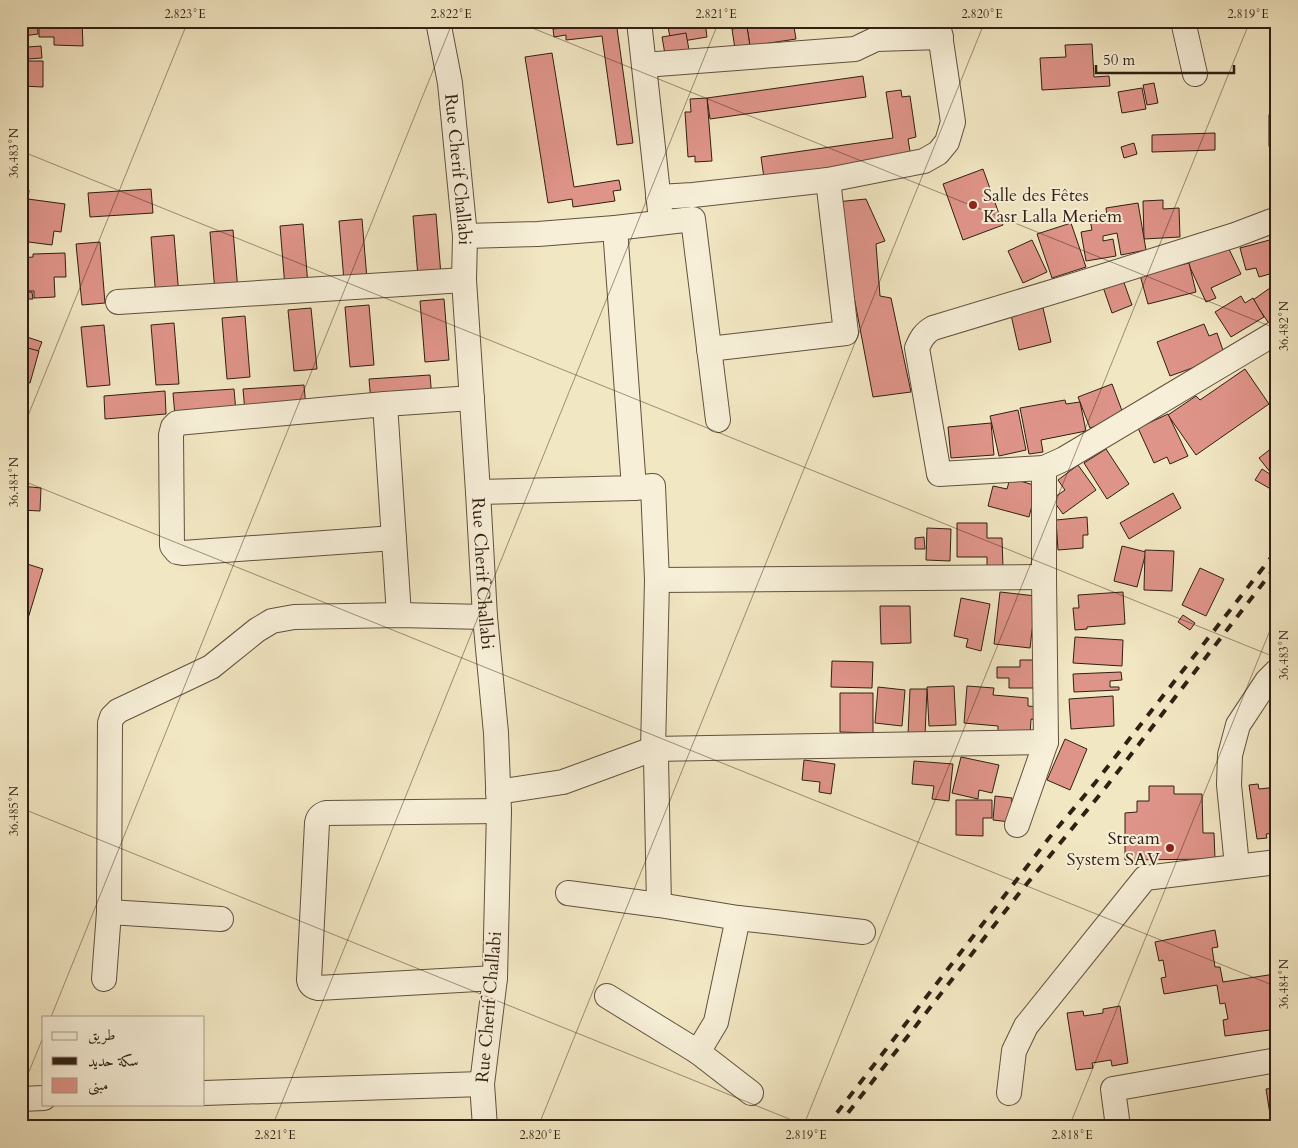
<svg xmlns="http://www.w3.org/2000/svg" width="1298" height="1148" font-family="Cardo,Amiri,serif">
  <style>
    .building { fill: #df9489; stroke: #311f12 }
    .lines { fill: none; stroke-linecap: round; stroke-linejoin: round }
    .minor-casing { stroke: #61513e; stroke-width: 26 }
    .minor { stroke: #f7efd8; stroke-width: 24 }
    .rail { stroke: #311f12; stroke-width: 4; stroke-dasharray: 9 9; stroke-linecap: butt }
    .ticks { fill: none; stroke: #311f12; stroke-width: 1; stroke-opacity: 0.45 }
    .poi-dot { fill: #8f2418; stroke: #f7efd8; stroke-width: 2 }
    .labels { text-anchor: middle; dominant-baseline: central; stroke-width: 4; stroke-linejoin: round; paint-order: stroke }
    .street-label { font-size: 18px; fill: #311f12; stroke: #f7efd8 }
    .poi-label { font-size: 18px; fill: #311f12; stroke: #f7efd8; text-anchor: start }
    .neatline { fill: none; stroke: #311f12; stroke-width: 2 }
    .ticks-label { font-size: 12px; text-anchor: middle; fill: #311f12 }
  </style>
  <rect width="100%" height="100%" fill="#f2e7c3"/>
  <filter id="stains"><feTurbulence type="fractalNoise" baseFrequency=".004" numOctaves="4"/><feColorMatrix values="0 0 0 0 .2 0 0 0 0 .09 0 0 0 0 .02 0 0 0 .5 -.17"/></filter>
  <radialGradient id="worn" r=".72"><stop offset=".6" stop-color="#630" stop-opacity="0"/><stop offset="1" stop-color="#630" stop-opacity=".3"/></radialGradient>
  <g class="building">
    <path d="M21,21H37L38,34L23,36Z"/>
    <path d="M39,21H82L83,46L54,45V37H39Z"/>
    <path d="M561,21H616L633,143L617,145L602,36L566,40V35L554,37L553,29L562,28Z"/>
    <path d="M667,21H705L707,37L671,43Z"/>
    <path d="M746,21H793L796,39L750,46Z"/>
    <path d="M747,27L750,46L735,49L732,29Z"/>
    <path d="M686,33L689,50L665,54L662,37Z"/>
    <path d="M1092,44L1094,77L1109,76L1110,86L1042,90L1040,58L1066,57L1065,45Z"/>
    <path d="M41,46L42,58L28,59V47Z"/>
    <path d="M552,53L574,187L619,180L621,190L613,191L615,201L573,207L572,199L548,203L525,57Z"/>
    <path d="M21,61H43V87L21,86Z"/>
    <path d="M863,76L866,97L710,119L707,98Z"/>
    <path d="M1154,83L1158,103L1147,105L1143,85Z"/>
    <path d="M1142,88L1146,109L1122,113L1118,92Z"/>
    <path d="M901,90L902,97L910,96L916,137L908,139L911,157L764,178L761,157L893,138L886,92Z"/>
    <path d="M707,98L712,161L695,162V156L688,157L685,112H691L690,99Z"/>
    <rect x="1269" y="115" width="8" height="31"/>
    <path d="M1215,133V150L1152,152V135Z"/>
    <path d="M1134,143L1137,154L1124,158L1121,147Z"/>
    <path d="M983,169L1003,225L963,240L943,184Z"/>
    <path d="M151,189L153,213L90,217L88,193Z"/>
    <path d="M21,190H29L28,199L65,204L61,232L54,231L52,245L21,241Z"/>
    <path d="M866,199L885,241L876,244L880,296L891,298L911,392L873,397L836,202Z"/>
    <path d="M1163,200V209L1179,208L1180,237L1144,239L1143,201Z"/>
    <path d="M1138,203L1146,250L1121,255L1117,233L1103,236V241L1113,239L1116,256L1086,261L1081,232L1092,230L1090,220L1107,217L1106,208Z"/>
    <path d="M436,214L441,275L418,277L413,216Z"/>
    <path d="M362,219L367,279L344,281L339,221Z"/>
    <path d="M1071,223L1086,267L1052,278L1037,234Z"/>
    <path d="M303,224L308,285L285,287L280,226Z"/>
    <path d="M233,230L238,291L215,292L210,232Z"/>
    <path d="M174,235L179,296L156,298L151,237Z"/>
    <path d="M1277,238V272L1259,277L1256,268L1246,270L1240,248Z"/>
    <path d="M1032,240L1047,272L1023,283L1008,251Z"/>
    <path d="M100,242L105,303L82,305L76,244Z"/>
    <path d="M1227,245L1241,274L1211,288L1216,298L1206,302L1188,263Z"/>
    <path d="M65,253L66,277H54L55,297L34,298V291H21V258L33,257V254Z"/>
    <path d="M1189,263L1196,292L1148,304L1140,275Z"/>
    <path d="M1123,280L1132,305L1112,313L1103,287Z"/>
    <path d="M1277,283V320L1270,325L1253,300Z"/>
    <path d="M21,292H32L33,299H21Z"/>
    <path d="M1241,296L1245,303L1253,298L1264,317L1231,337L1215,312Z"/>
    <path d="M444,299L449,360L425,362L420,301Z"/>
    <path d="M369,305L374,365L350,367L345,307Z"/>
    <path d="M311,308L317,369L294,371L288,310Z"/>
    <path d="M1043,308L1051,342L1019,350L1011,315Z"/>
    <path d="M245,316L250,377L227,379L222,318Z"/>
    <path d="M174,323L179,384L156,385L151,325Z"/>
    <path d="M1204,324L1209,336L1217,333L1225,356L1170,376L1157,342Z"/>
    <path d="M104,325L110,385L87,387L81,327Z"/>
    <path d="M21,335L42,342L38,352L21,346Z"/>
    <path d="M24,347L39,351L30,383L21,381V357Z"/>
    <path d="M1245,369L1269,404L1196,455L1168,415L1196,396L1200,400Z"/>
    <path d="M430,375L432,398L371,402L369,379Z"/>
    <path d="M21,384L28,386L25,395L21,394Z"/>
    <path d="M1112,384L1124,416L1090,428L1078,397Z"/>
    <path d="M304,385L306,408L245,412L243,389Z"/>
    <path d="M234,389L236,412L175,416L173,393Z"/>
    <path d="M165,391L166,414L105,419L104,396Z"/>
    <path d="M1065,400L1066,404L1080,402L1086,431L1041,440L1043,452L1029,454L1020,408Z"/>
    <path d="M1018,410L1026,450L999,456L990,416Z"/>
    <path d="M1168,414L1188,456L1170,464L1167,457L1154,463L1138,428Z"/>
    <path d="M991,423L994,455L951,458L948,427Z"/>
    <path d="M1277,444V475L1274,477L1259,458Z"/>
    <path d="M1106,449L1129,484L1107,499L1084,463Z"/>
    <path d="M1078,465L1096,490L1063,514L1052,499L1065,490L1058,480Z"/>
    <path d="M1262,469L1276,478L1269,488L1255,480Z"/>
    <path d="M1010,478L1037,486L1029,517L988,506L993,486L1007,489Z"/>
    <path d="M21,486L41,488L40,511L21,510Z"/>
    <path d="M1173,493L1181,508L1129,539L1120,523Z"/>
    <path d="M1087,517L1088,535H1083V548L1058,550L1056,520Z"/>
    <path d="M957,523H987V538H1002L1003,568H987V557H957Z"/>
    <path d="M927,528L951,529L950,561L926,560Z"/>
    <path d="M924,537L925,549H915V538Z"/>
    <path d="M1122,546L1146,552L1137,587L1114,581Z"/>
    <path d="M1145,550L1174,551L1172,591L1144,590Z"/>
    <path d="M21,562L43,569L26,625L21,623Z"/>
    <path d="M1200,568L1224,579L1206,616L1182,605Z"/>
    <path d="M1000,592L1036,596L1030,648L994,644Z"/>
    <path d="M1123,592L1125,624L1087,627V629L1075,630L1073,608H1079L1078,595Z"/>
    <path d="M961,598L990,604L981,651L966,647L968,639L954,636Z"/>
    <path d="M880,606H910L911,643L881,644Z"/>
    <path d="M1183,615L1195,623L1190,630L1178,622Z"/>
    <path d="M1075,637L1123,640L1122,666L1073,663Z"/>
    <path d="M1020,660H1036V688H1009V678H997V667H1020Z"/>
    <path d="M832,661L873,662L872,688L831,687Z"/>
    <path d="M1121,672L1122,680L1110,681V687H1119V690L1074,692L1073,674Z"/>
    <path d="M954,686L956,725L929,726L927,687Z"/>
    <path d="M967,686L994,688L993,695L1028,698V706L1039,707L1038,720L1031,719L1030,735L998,732V726L964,723Z"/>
    <path d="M878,687L905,690L902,726L875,723Z"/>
    <path d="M910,689H927L925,736L908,735Z"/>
    <path d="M840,693H873V733L840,732Z"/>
    <path d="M1113,696L1114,726L1071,729L1069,699Z"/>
    <path d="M1065,739L1087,749L1070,790L1047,780Z"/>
    <path d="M961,757L999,765L992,793L979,790L978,799L952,793Z"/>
    <path d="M804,760L835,764L831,794L819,792L820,782L802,780Z"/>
    <path d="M914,761L953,764L949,801L932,799L934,786L912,784Z"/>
    <path d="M1258,784L1259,789L1277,787V833L1266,834L1267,838L1257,839L1249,785Z"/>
    <path d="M1149,786H1174V794H1202L1203,833H1214L1215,859L1125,860V813L1137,812V801H1149Z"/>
    <path d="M995,796L1012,798L1010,822L993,820Z"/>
    <path d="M956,800H992V818H983V836L956,835Z"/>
    <path d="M1215,930L1218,947L1212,948L1215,967H1220L1223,982L1275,974L1277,991H1273L1276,1011H1277V1029L1225,1036L1223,1020L1228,1019L1225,1003L1220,1004L1217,985L1164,994L1161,978L1166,977L1163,960L1159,961L1155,942Z"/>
    <path d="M1120,1006L1128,1063L1112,1066L1111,1060L1092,1063L1093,1068L1076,1070L1067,1013L1083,1011L1084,1016L1103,1013V1009Z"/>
    <path d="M1277,1088V1127H1272L1266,1089Z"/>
  </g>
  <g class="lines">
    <g class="minor-casing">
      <g id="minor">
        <path id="s1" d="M438,21L450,83L465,236L464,280L478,492L485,617L496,733L499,811L495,978L482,1084L485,1127"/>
        <path d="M639,21L660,211"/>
        <path d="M1183,21L1195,74"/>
        <path d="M644,65L855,49L876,39L941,37"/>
        <path d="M658,197L693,195L828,180L924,161L938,153L947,142L953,122L938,21"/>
        <path d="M465,236L538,234L615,228L693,219L718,420"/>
        <path d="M118,302L464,280"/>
        <path d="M709,349L846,333L828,180"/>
        <path d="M385,404L399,615"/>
        <path d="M1044,468L939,474L917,348C921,339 924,333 933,328L1072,286L1235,235L1272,221H1277"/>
        <path d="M478,492L634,488L615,228"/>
        <path d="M394,538L183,553L177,552L172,546L171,435L173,427L177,423L385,404L472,398"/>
        <path d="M657,580L1044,577"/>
        <path d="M498,792L563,782L653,749L657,580L653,486L634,488"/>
        <path d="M1017,825L1046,742L1044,577V468L1064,459L1277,332"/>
        <path d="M1237,866L1229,785L1230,755L1238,725L1267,681L1277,671"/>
        <path d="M568,893L659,905L656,758L653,749L1046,742"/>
        <path d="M109,912L221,919"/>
        <path d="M738,918L863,932"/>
        <path d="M495,978L318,988C313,987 310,985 309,980L317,823C318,817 320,815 326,813L499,811"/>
        <path d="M104,979L109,912L110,723L112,717L118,711L211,667L257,630L272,621L294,617L399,615L485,617"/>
        <path d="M607,996L698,1052L716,1022L738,918L659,905"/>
        <path d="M698,1052L751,1093"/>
        <path d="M204,1093L482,1084"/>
        <path d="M1009,1093L1014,1051L1026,1026L1145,878L1277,862"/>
        <path d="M21,1099L44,1098"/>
        <path d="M1118,1127L1113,1089L1277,1060"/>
      </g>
    </g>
    <use href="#minor" class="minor"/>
    <g class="rail">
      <path d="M826,1127L1049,838L1095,783L1277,550"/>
      <path d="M837,1127L1017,896L1106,787L1277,565"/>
    </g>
  </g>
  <path class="ticks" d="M515,21L1277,329M21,151L1277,658M21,433L188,21M21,480L1277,987M21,808L809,1127M51,1017L453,21M21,1091L44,1035M272,1127L719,21M538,1127L985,21M803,1127L1250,21M1069,1127L1277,613"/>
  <g class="poi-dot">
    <circle cx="973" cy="205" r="5"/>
    <circle cx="1170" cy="848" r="5"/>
  </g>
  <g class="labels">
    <g class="street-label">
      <text stroke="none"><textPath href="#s1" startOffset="150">Rue Cherif Challabi</textPath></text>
      <text stroke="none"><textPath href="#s1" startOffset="555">Rue Cherif Challabi</textPath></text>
      <text transform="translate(489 1007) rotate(-85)">Rue Cherif Challabi</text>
    </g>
    <g class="poi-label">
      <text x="983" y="195">Salle des Fêtes<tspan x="983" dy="21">Kasr Lalla Meriem</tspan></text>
      <text x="1160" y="838" text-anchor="end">Stream<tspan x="1160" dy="21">System SAV</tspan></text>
    </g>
  </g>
  <rect width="1298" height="1148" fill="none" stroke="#f2e7c3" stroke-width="55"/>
  <rect x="42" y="1016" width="162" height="90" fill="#f7efd8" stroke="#a89c89"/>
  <rect x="52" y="1032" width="25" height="8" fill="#f7efd8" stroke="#a89c89"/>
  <text x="88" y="1040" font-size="15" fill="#311f12">طريق</text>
  <rect x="52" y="1057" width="25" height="8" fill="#311f12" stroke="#a89c89"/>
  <text x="88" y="1066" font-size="15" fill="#311f12">سكة حديد</text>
  <rect x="52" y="1078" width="25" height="15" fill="#df9489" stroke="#a89c89"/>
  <text x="88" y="1090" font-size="15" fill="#311f12">مبنى</text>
  <path d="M1096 65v8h138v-8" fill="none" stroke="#311f12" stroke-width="2.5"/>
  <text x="1103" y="65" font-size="15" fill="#311f12" stroke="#f7efd8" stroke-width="4" paint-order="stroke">50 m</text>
  <rect x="28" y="28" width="1242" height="1092" class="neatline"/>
  <g class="ticks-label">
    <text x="185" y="18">2.823°E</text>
    <text x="451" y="18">2.822°E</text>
    <text x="716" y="18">2.821°E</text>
    <text x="982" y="18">2.820°E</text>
    <text x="1248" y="18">2.819°E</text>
    <text transform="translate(14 153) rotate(-90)" y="4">36.483°N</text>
    <text transform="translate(1284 326) rotate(-90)" y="4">36.482°N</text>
    <text transform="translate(14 482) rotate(-90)" y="4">36.484°N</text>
    <text transform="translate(1284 655) rotate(-90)" y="4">36.483°N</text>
    <text transform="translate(14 811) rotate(-90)" y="4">36.485°N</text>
    <text transform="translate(1284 984) rotate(-90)" y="4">36.484°N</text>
    <text x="275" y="1139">2.821°E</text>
    <text x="540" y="1139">2.820°E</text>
    <text x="806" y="1139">2.819°E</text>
    <text x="1072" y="1139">2.818°E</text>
  </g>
  <rect width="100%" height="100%" filter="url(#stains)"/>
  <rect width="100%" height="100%" fill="url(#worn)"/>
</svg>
